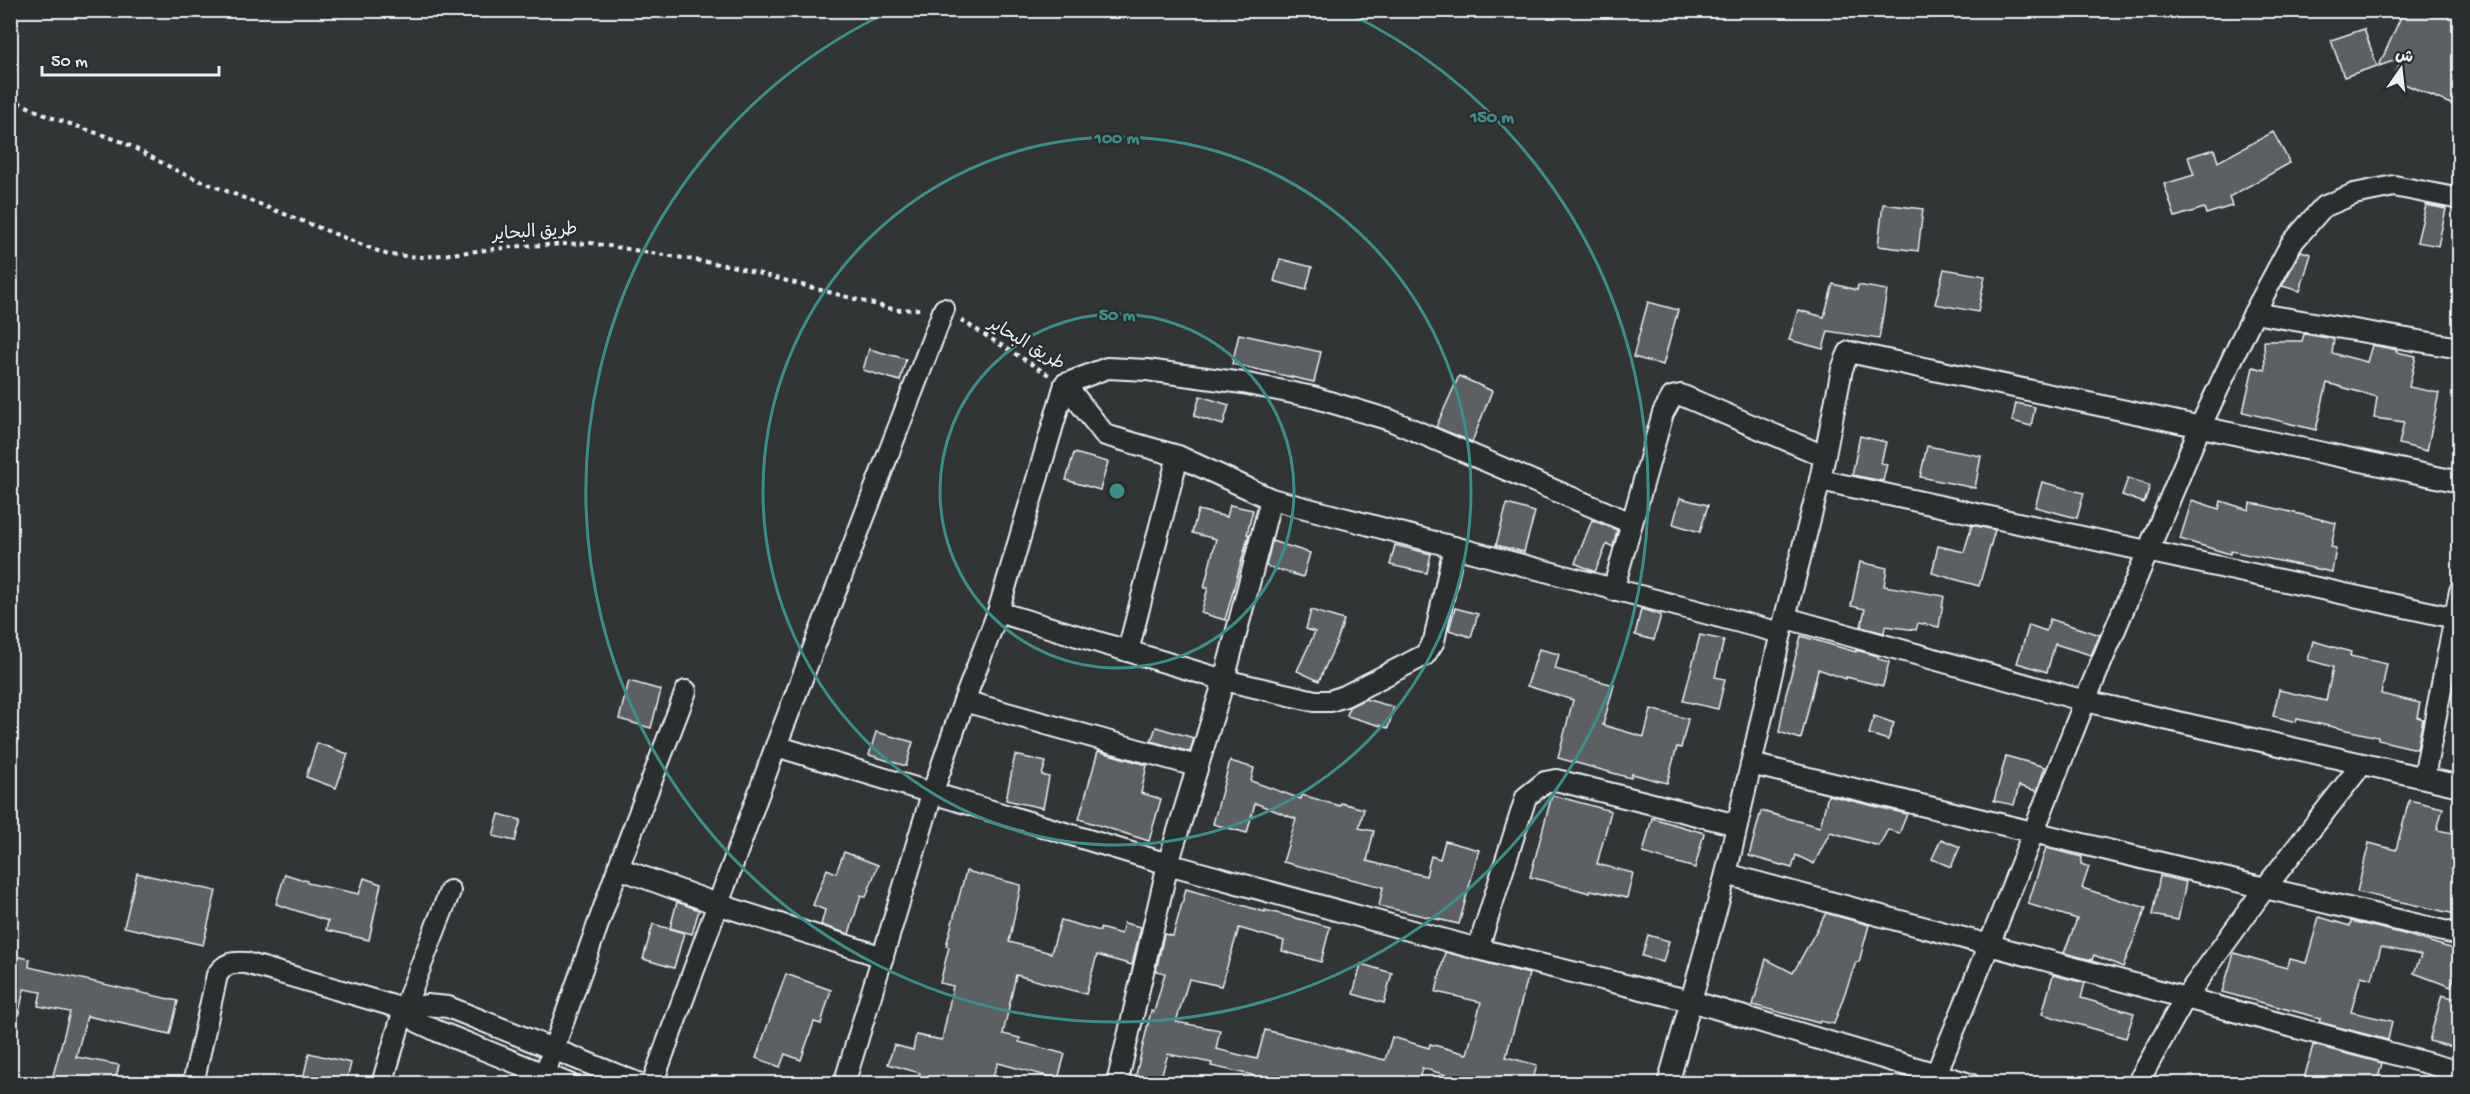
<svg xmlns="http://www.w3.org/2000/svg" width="2470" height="1094" font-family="'Gochi Hand','Playpen Sans Arabic',sans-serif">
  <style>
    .building { fill: #5c6063; stroke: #e8f1f8; stroke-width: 1.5 }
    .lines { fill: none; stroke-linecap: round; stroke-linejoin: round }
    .minor-casing { stroke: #e8f1f8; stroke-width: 24 }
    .path { stroke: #e8f1f8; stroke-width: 4; stroke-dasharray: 4.5 4.5; stroke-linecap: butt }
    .minor { stroke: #2a2d2e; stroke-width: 20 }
    .ring { fill: none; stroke: #3a8f8a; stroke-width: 3 }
    .labels { text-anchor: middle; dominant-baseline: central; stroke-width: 4.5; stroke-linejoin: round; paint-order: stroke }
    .street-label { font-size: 18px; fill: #e8f1f8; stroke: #2a2d2e }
    .centre { fill: #3a8f8a; stroke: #2a2d2e; stroke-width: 3 }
    .ring-label { font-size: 18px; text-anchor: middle; font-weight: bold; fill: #3a8f8a; stroke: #2a2d2e; stroke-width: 4.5; stroke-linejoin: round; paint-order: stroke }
  </style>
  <rect width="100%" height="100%" fill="#323536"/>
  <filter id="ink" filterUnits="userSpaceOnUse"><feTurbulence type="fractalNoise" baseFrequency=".0167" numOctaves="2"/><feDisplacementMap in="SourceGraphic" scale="12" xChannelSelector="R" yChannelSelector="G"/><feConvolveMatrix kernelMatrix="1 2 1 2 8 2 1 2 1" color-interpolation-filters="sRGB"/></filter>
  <g filter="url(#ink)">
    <g class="building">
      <path d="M2404,10H2441L2460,19V108L2393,79L2402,58L2379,66Z"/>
      <path d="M2364,29L2377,66L2344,77L2331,40Z"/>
      <path d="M2273,132L2290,163L2229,197L2232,206L2206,214L2204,208L2175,217L2164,184L2194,175L2188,157L2214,149L2218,162Z"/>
      <path d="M1883,204L1923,209L1918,251L1878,246Z"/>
      <path d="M2426,205L2446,209L2438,246L2417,242Z"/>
      <path d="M2301,251L2311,254L2300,291L2282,286Z"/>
      <path d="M1280,259L1312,267L1306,290L1274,281Z"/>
      <path d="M1944,269L1985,276L1978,312L1935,304Z"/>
      <path d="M1833,284L1857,290L1858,285L1887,290L1879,339L1828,331L1823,349L1789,340L1798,310L1824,317Z"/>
      <path d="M1648,302L1678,310L1663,365L1633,357Z"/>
      <path d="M1239,334L1321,352L1314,382L1232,364Z"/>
      <path d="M2304,334L2334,339L2332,353L2367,362L2372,345L2397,350L2396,352L2416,356L2409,387L2439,393L2427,451L2399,444L2404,422L2374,418L2377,397L2327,383L2316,430L2243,412L2253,367L2265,370L2264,341H2302Z"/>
      <path d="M869,349L906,359L900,381L863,370Z"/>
      <path d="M1459,376L1492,391L1472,442L1436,427Z"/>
      <path d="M1200,396L1229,405L1223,425L1194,416Z"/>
      <path d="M2016,403L2035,407L2031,426L2012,421Z"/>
      <path d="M1860,436L1886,442L1881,463L1887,464L1883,481L1852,475Z"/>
      <path d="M1927,446L1981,456L1975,488L1920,477Z"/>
      <path d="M1074,453L1108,462L1100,490L1066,480Z"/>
      <path d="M2128,478L2150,486L2144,503L2122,495Z"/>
      <path d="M2042,482L2084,493L2077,518L2035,507Z"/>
      <path d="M1680,498L1708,505L1700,532L1673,524Z"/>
      <path d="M2192,500L2219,509L2221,501L2249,510L2250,503L2262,505L2336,523L2331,547L2336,548L2332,572L2231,551L2230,554L2180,539Z"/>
      <path d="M1507,504L1535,512L1524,552L1496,545Z"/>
      <path d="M1230,505L1253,510L1247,534H1249L1225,620L1201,613L1208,588H1204L1216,539L1192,533L1198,510L1227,517Z"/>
      <path d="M1592,520L1617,530L1613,547L1607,544L1595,572L1575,563Z"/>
      <path d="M1972,525L1995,530L1979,586L1932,573L1938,546L1964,552Z"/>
      <path d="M1272,541L1310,553L1303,577L1266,566Z"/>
      <path d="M1395,545L1431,554L1427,573L1390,565Z"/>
      <path d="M1860,562L1887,568L1884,586L1944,596L1939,627L1918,623L1916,630L1885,626L1884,633L1861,627L1865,609L1851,606Z"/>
      <path d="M1455,608L1478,614L1471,637L1449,630Z"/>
      <path d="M1641,609L1661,615L1654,640L1635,635Z"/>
      <path d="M1311,610L1344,620L1337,641L1319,681L1297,671L1315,632L1306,629Z"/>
      <path d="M2050,619L2100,635L2091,655L2055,644L2047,672L2017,663L2029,625L2046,631Z"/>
      <path d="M1700,635L1724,640L1715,677L1725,679L1718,709L1683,701Z"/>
      <path d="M1801,636L1856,652V650L1878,656V659L1889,662L1883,686L1846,677V679L1818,669L1801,739L1779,732L1786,694Z"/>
      <path d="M2313,641L2351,652L2350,656L2387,664L2381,694L2420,703L2417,717L2423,719L2417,749L2378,740V737L2297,719L2296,722L2273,716L2279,690L2326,701L2333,667L2308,660Z"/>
      <path d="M1539,649L1559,654L1555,669L1614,685L1603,725L1644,737L1651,709L1688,719L1681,748L1677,747L1667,783L1632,774L1631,778L1558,758L1573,700L1527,686Z"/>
      <path d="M629,681L661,690L651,728L619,719Z"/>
      <path d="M1365,699L1394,707L1388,728L1347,716L1349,707Z"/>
      <path d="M1874,716L1894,723L1888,740L1869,734Z"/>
      <path d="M1156,727L1194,738L1190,752L1151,741Z"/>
      <path d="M876,732L913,742L906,766L869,755Z"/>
      <path d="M317,743L348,754L336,788L306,777Z"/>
      <path d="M1098,751L1147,765L1141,793L1161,799L1149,841L1079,819Z"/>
      <path d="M1015,755L1046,762L1042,775L1049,777L1043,808L1006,800Z"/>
      <path d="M2006,756L2045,767L2037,791L2019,786L2014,805L1994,801Z"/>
      <path d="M1230,761L1254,768L1251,781L1301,799L1302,795L1340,806L1341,803L1364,809L1359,828L1374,831L1367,861L1426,876L1431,856L1440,859L1445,841L1479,850L1459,924L1379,906L1383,887L1283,862L1296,819L1255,803L1247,833L1213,824Z"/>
      <path d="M1552,795L1611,811L1597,864L1633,873L1627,898L1591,890L1590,893L1530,877Z"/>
      <path d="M1828,795L1907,814L1899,834L1888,829L1879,846L1830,832L1814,864L1796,855L1792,868L1749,856L1761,811L1820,827Z"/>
      <path d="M2409,800L2443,808L2437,830L2458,834L2452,859L2457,860L2453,879L2460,880V915L2357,892L2369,843L2396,850Z"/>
      <path d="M499,814L521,820L515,841L493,836Z"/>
      <path d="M1652,818L1704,833L1695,868L1643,853Z"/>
      <path d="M1941,839L1960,847L1951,867L1932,859Z"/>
      <path d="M2046,848L2082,857L2081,864L2089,867L2082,888L2146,908L2123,967L2094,955L2092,960L2064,953L2077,919L2028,904Z"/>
      <path d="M844,852L878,865L866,897L861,895L849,934L821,925L825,910L813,905L827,869L836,873Z"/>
      <path d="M966,871L1021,885L1009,942L1051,953L1061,920L1100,931V928L1121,934L1124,923L1141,927L1132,965L1097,955L1086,994L1016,975L1003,1034L1020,1038L1019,1042L1065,1054L1058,1079L998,1063L990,1083H918L920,1073L888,1064L894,1045L913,1050L916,1035L942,1040L953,986L940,983L949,947L946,946Z"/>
      <path d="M137,873L216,891L203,945L124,927Z"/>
      <path d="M285,874L307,881V883L359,894L364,878L381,884L369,940L326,930L328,921L276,904Z"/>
      <path d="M2160,876L2186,882L2178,920L2152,915Z"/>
      <path d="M1186,889L1265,912V910L1330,927L1321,962L1282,951L1284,941L1239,928L1221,986L1189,979L1176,1022L1220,1030L1216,1049L1257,1059L1265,1030L1385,1060L1392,1037L1429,1048L1430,1044L1467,1054L1481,1002L1436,992L1445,952L1529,974L1506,1057L1537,1065L1532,1083H1466L1467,1081L1422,1068L1418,1083H1250L1252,1075L1211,1066L1212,1063L1168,1054L1159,1083H1134L1151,1011L1154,1012L1165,973L1156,971L1164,934L1173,936Z"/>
      <path d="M677,902L699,910L692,934L670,928Z"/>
      <path d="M1826,913L1869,925L1859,962H1856L1834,1024L1820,1021L1819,1023L1753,1005L1766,959L1793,973Z"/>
      <path d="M2319,917L2350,926L2351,921L2404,934L2460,951V959L2451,987L2414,973L2421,955L2381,947L2372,979L2361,976L2351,1012L2392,1021L2388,1040L2319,1022L2320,1018L2222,992L2234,953L2287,968L2290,959L2306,963Z"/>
      <path d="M653,924L684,933L674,968L643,959Z"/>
      <path d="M1648,935L1669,941L1663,962L1642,956Z"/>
      <path d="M10,955L30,959L29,967L178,1001L170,1034L87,1016L76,1057L119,1065L115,1083L73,1077L71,1083H51L70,1012L38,1006L41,992L24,989L19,1013L10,1012Z"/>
      <path d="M1361,964L1392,973L1384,1003L1353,994Z"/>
      <path d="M786,974L831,990L821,1024L814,1022L801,1060L785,1054L780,1067L756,1058Z"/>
      <path d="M2053,975L2085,983L2081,998L2134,1013L2126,1038L2042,1014Z"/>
      <path d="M2442,995L2460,1000V1034L2456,1048L2429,1041Z"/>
      <path d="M2313,1045L2382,1063L2377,1083H2303Z"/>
      <path d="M309,1053L351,1063L346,1083H302Z"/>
    </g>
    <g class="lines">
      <g class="minor-casing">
        <g id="minor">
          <path d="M2254,313L2460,348"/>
          <path d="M1065,384L1107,368L1147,370L1243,383L1313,397L1390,420L1631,523"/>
          <path d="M1820,480L2460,619"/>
          <path d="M1613,590L1663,413L1672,397L1681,395L1824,456"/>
          <path d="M998,612L1224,680L1315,701H1330L1345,696L1425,655L1434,641L1454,547"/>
          <path d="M1786,618L2085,701L2460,786"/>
          <path d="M1128,651L1178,456"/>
          <path d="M964,701L1196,766"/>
          <path d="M776,746L1168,864L1478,949L1691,1001L1970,1084"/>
          <path d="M1751,764L2460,935"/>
          <path d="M2424,777L2460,591"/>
          <path d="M618,868L717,904L883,957"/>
          <path d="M1726,874L2460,1072"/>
          <path d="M1478,949L1526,797L1545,782L1556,780L1737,825"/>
          <path d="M404,1009L427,1005L448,1007L640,1084"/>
          <path d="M404,1009L418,1022L437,1031L569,1084"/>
          <path d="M404,1009L450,891"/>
          <path d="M545,1073L618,868L686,691"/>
          <path d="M193,1084L217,975C225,963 232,962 246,963L404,1009L382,1084"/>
          <path d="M652,1084L776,746L944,309"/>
          <path d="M844,1084L932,794L964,701L998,612L1065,384L1105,435L1178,456L1271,499L1781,633"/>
          <path d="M1117,1084L1168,864L1224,680L1271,499"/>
          <path d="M1668,1084L1726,874L1781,633L1820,480L1842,369L1849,352L2460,482"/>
          <path d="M1932,1084L1989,945L2085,701L2200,427L2254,313L2291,244L2323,207L2354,194L2394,186L2460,199"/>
          <path d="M2137,1084L2185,998L2265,888L2362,764"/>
        </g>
      </g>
      <g class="path">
        <path d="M10,98L47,116L123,142L181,173L388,255L424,257L522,246L591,243L731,266L896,310L921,309"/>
        <path d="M961,320L1049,375"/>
      </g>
      <use href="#minor" class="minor"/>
    </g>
  </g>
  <g class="ring">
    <circle cx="1117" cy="491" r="177"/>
    <circle cx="1117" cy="491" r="354"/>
    <path d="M1346 12A531 531 0 1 1 888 12"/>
  </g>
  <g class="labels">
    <g class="street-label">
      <text transform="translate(535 233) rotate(-4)">طريق البحاير</text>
      <text transform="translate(1026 345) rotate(31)">طريق البحاير</text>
    </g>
  </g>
  <circle cx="1117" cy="491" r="9" class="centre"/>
  <g class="ring-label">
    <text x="1492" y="122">150 m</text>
    <text x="1117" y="143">100 m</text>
    <text x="1117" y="320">50 m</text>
  </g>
  <rect width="2470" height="1094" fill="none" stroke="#2a2d2e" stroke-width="36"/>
  <rect x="18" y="18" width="2434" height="1058" fill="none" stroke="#e8f1f8" stroke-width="2" filter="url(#ink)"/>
  <g transform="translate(2401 69) rotate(14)" stroke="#2a2d2e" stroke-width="4.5" paint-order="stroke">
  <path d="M0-4.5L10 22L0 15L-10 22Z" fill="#e8f1f8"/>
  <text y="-9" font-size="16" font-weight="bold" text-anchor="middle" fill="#e8f1f8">ش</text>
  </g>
  <path d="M42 66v9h177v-9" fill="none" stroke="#e8f1f8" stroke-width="3"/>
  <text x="51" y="66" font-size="18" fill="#e8f1f8" stroke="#2a2d2e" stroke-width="4.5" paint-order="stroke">50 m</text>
</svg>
